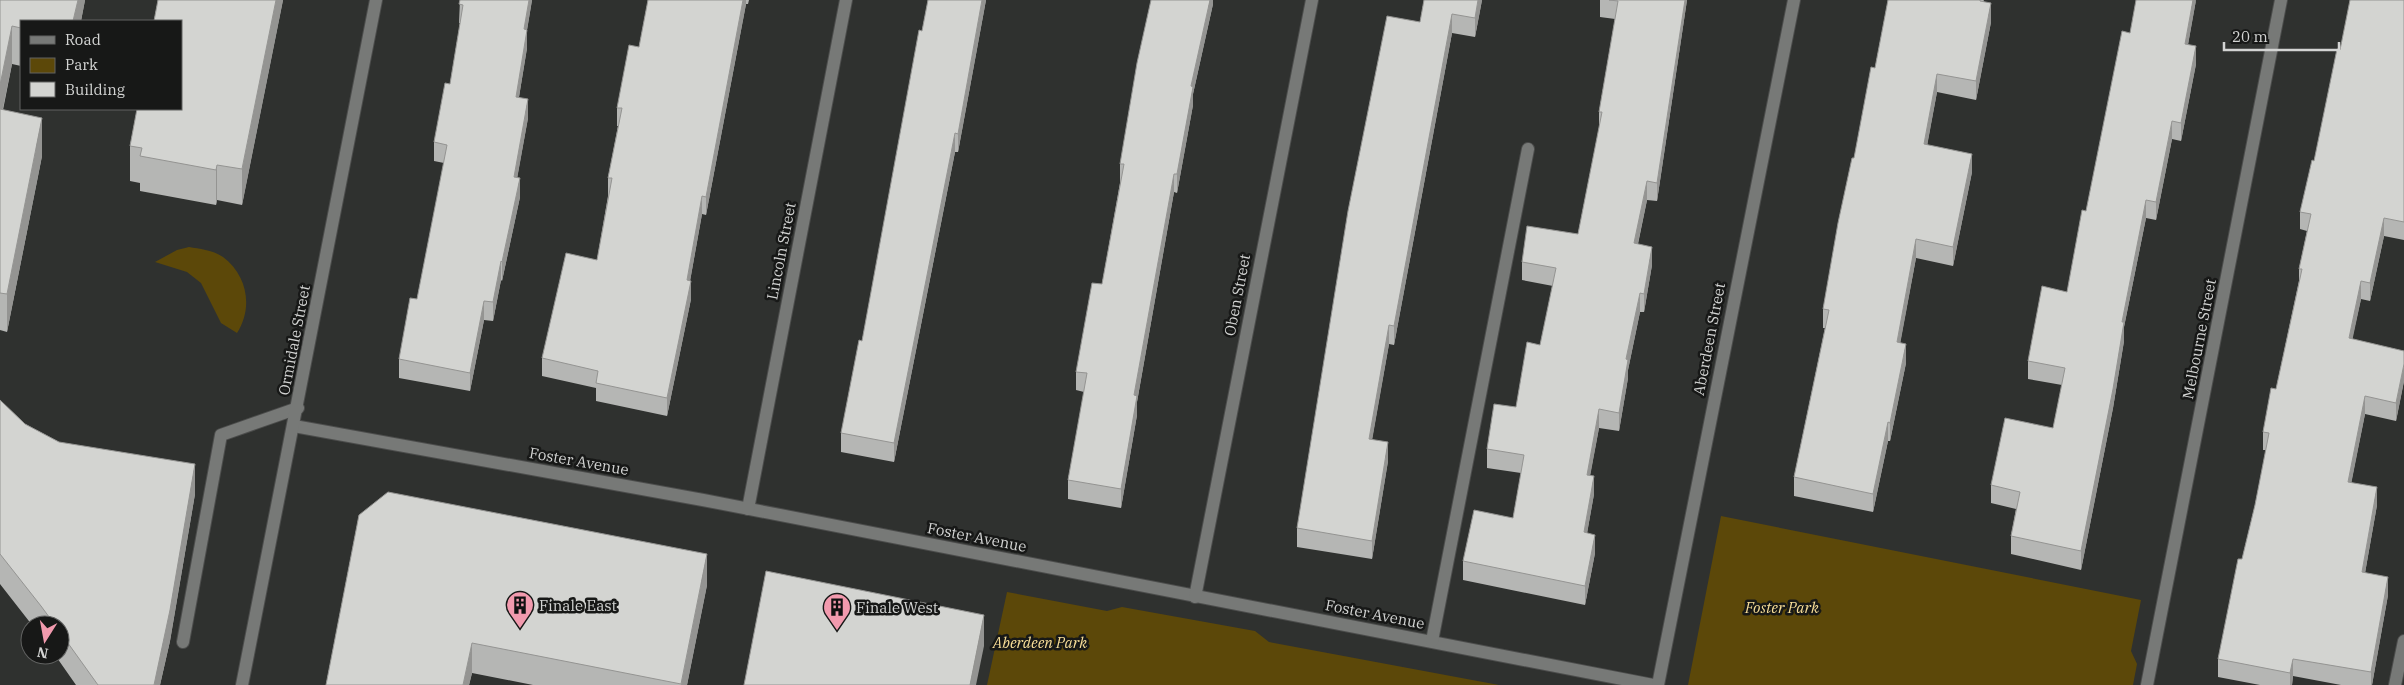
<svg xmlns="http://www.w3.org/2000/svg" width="2404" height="685" font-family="'IBM Plex Serif',serif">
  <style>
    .park { fill: #5c4809 }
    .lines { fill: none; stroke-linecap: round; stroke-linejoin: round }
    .minor-casing { stroke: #4c4d4c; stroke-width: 14 }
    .minor { stroke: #777977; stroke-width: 12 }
    .wall { fill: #b5b6b4 }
    .shaded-wall { fill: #949492 }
    .building { fill: #d3d4d1; stroke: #949492 }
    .labels { text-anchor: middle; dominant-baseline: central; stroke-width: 5; stroke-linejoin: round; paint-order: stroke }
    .street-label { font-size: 15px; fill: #d3d4d3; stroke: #171817 }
    .poi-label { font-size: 15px; fill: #d3d4d3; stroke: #171817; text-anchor: start }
    .park-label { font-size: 15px; font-style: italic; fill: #f8de98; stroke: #171817 }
  </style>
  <rect width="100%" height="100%" fill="#2f312f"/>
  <g class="park">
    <path d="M189,247C200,249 213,250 223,257C248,276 253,308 237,333L221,323L201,283L187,272L155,262L177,250Z"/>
    <path d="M1721,516L2141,600L2131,651L2137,664L2133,685H1688Z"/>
    <path d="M1007,592L1107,611L1122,607L1255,631L1269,642L1499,685H987Z"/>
  </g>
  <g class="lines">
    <g class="minor-casing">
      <g id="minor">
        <path d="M294,426L703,500L1653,685"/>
        <path d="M748,509L846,0"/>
        <path d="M1195,597L1312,0"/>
        <path d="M1432,641L1528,149"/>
        <path d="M183,642L221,435L298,408"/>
        <path d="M242,685L376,0"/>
        <path d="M1658,685L1794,0"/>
        <path d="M2147,685L2281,0"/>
        <path d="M2395,685L2404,641"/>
      </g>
    </g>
    <use href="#minor" class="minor"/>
  </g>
  <g class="wall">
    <path d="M0,0H85L81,21H21V66L12,64L3,110L42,156L7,332L0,330Z"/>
    <path d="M158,0H283L242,205L217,200L216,205L140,191V183L130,181V146Z"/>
    <path d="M460,0H532L527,30V48L519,97L528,118L517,178L520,197L502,281L501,280L493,321L484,320L470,391L399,378V359L417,299L444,163L434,161V142L450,84L460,23H459Z"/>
    <path d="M648,0H749L748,4H746L706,215L702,214L690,281L691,299L667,416L596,401V388L542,376V358L597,260L608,196V178L618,126H617V108L639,47Z"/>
    <path d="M928,0H986L958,152H955L894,462L841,452V433L862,341Z"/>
    <path d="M1213,0V4L1193,94V105L1177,193L1174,192L1137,402V415L1121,508L1068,499V480L1084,392L1076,390V372L1102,284L1120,183V164Z"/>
    <path d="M1424,0H1482L1475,37L1452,33L1394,345L1389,344L1372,439L1388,461L1372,559L1297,547V528L1420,22Z"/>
    <path d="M1600,0H1687L1657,201L1647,200L1638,244L1652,265L1644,312H1640L1628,370V378L1619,431L1599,428L1590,475L1594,494L1587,533L1595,553L1585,605L1463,580V561L1513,518L1521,473L1487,468V449L1516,407L1540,345L1553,286L1522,280V262L1578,234L1599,128V112L1615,19L1600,17Z"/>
    <path d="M1888,0H1984L1983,2L1991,22L1976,100L1937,92L1927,145L1972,172L1953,266L1916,258L1900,343L1906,363L1890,441H1888L1873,512L1794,496V477L1825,328H1823V309L1854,158L1875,68Z"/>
    <path d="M2196,0L2188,44L2196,64L2181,141L2172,139L2156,220L2146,218L2124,327V341L2113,408L2081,570L2011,554V536L2016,509L1991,503V485L2053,428L2062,385L2028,379V361L2067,292L2086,211Z"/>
    <path d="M2404,0V240L2384,236L2370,301L2361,299L2352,339L2404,351V381L2396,421L2365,414L2351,483L2377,505L2365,573L2388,595L2372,685H2341L2293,676L2292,685H2260L2218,677V659L2255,505L2266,450H2263V432L2276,389L2299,281V269L2307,231L2300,229V212L2314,161L2340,50Z"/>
    <path d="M0,400L25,424L59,442L195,494L170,641L160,685H76L55,655H60V625H32L0,584Z"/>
    <path d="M359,515L707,585L687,685H533L472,673L469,685H326Z"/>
  </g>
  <g class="shaded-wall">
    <path d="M78,0H85L81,21H73Z"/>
    <path d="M276,0H283L242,205V169Z"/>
    <path d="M529,0H532L524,48V29Z"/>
    <path d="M743,0H746V4L706,215V197Z"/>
    <path d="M982,0H986L958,152V134Z"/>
    <path d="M1210,0H1213V4L1193,94V105L1177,193V174L1191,86Z"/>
    <path d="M1478,0H1482L1475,37V18Z"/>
    <path d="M1685,0H1687L1657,201V183Z"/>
    <path d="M2193,0H2196L2185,62V44Z"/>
    <path d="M1991,3V22L1976,100V81Z"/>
    <path d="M1452,14V33L1394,345V326Z"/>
    <path d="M12,26V64L0,122V85Z"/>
    <path d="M527,30V48L516,115V97Z"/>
    <path d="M2196,46V64L2181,141V123Z"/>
    <path d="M1937,74V92L1924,163V144Z"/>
    <path d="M528,99V118L514,196V177Z"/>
    <path d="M42,118V156L7,332V294Z"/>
    <path d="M2172,121V139L2156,220V202Z"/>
    <path d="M955,133V152L894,462V443Z"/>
    <path d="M1972,154V172L1953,266V247Z"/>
    <path d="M217,165V200L216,205V170Z"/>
    <path d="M1174,174V192L1137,402V415L1121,508V489L1134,395Z"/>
    <path d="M520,178V197L502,281V262Z"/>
    <path d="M1647,181V200L1634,262V243Z"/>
    <path d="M702,196V214L687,298V280Z"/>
    <path d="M2146,200V218L2124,327V341L2113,408L2081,570V551L2122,322Z"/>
    <path d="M2384,218V236L2370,301V283Z"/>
    <path d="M1916,239V258L1897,361V342Z"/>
    <path d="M1652,247V265L1644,312V294Z"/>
    <path d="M501,261V280L493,321V302Z"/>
    <path d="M691,281V299L667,416V398Z"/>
    <path d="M2361,281V299L2349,356V338Z"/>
    <path d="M1640,293V312L1628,370V378L1619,431V413L1626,359Z"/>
    <path d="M484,301V320L470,391V373Z"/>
    <path d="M1389,325V344L1369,458V439Z"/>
    <path d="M1906,344V363L1890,441V423Z"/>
    <path d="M2404,364V381L2396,421V403Z"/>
    <path d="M2365,396V414L2348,500V482Z"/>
    <path d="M1599,409V428L1587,493V475Z"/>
    <path d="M1888,422V441L1873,512V494Z"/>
    <path d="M1388,442V461L1372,559V541Z"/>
    <path d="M195,464V494L170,641L160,685H154Z"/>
    <path d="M1594,476V494L1584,551V532Z"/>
    <path d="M2377,487V505L2362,590V572Z"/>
    <path d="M1595,535V553L1585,605V586Z"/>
    <path d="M707,554V585L687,685H681Z"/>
    <path d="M2388,577V595L2372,685H2371V672Z"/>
    <path d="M984,615V646L976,685H970Z"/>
    <path d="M472,643V673L469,685H463Z"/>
    <path d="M2293,659V676L2292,685H2290V673Z"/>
  </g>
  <g class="building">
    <path d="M0,0H78L73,21H21V28L12,26L0,85Z"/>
    <path d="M158,0H276L242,169L217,165L216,170L140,156L142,148L130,146L137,109H181V21H154Z"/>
    <path d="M460,0H529L524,29L527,30L516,97L528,99L514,177L520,178L502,262L501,261L493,302L484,301L470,373L399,359L410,298L417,299L447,145L434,142L445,83L450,84L463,5L459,4Z"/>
    <path d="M648,0H743L706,197L702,196L687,280L691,281L667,398L596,383L598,371L542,358L566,253L597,260L612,178H608L622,108H617L629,45L639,47Z"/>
    <path d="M928,0H982L958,134L955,133L894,443L841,433L859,340L862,341L919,30L922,31Z"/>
    <path d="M1151,0H1210L1191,86L1193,87L1177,174H1174L1134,395L1137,396L1121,489L1068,480L1087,373L1076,372L1092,283L1102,284L1124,164H1120L1137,63Z"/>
    <path d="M1424,0H1478L1475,18L1452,14L1394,326L1389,325L1369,439L1388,442L1372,541L1297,528L1348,211L1387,16L1420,22Z"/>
    <path d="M1609,0H1685L1657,183L1647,181L1634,243L1652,247L1644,294L1640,293L1626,359L1628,360L1619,413L1599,409L1587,475L1594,476L1584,532L1595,535L1585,586L1463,561L1474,510L1513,518L1524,455L1487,449L1494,404L1516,407L1527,342L1540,345L1556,268L1522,262L1527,226L1578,234L1602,112H1599L1618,1Z"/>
    <path d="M1888,0H1980V1L1991,3L1976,81L1937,74L1924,144L1972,154L1953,247L1916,239L1897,342L1906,344L1890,423L1888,422L1873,494L1794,477L1829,310L1823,309L1838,223L1852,158H1854L1871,67L1875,68Z"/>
    <path d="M2136,0H2193L2185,44L2196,46L2181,123L2172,121L2156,202L2146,200L2122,322H2124L2113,389L2081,551L2011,536L2020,492L1991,485L2005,418L2053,428L2065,368L2028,361L2042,286L2067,292L2082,210L2086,211L2122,31L2130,33Z"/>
    <path d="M2350,0H2404V222L2384,218L2370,283L2361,281L2349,338L2404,351V364L2396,403L2365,396L2348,482L2377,487L2362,572L2388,577L2371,672L2293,659L2290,673L2218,659L2238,559H2242L2255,505L2269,433L2263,432L2271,388L2276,389L2302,269H2299L2311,214L2300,212L2312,160L2314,161L2337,49L2340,50Z"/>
    <path d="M0,109L42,118L7,294L0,293Z"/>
    <path d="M0,400L25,424L59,442L195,464L170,610L154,685H98L60,632V625H55L41,606L0,554Z"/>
    <path d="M388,492L707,554L681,684L472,643L463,685H326L359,515Z"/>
    <path d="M766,571L984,615L970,685H744Z"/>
  </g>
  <defs>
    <g id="building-pin" transform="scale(1.4375)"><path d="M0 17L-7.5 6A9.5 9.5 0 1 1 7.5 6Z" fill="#f29aae" stroke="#171817"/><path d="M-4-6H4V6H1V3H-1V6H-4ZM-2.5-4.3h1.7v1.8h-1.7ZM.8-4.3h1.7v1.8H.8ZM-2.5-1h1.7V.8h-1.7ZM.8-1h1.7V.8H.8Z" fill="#111"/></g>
  </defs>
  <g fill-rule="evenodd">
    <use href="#building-pin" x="520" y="605"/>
    <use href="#building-pin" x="837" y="607"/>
  </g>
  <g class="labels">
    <g class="street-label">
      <text transform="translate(781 251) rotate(-79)">Lincoln Street</text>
      <text transform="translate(1237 295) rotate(-79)">Oben Street</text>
      <text transform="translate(1709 339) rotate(-79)">Aberdeen Street</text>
      <text transform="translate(2199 339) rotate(-79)">Melbourne Street</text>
      <text transform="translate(294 340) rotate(-79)">Ormidale Street</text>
      <text transform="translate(579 461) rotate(10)">Foster Avenue</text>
      <text transform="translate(977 537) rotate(11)">Foster Avenue</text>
      <text transform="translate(1375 614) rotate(11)">Foster Avenue</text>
    </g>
    <g class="poi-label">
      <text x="539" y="605">Finale East</text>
      <text x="856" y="607">Finale West</text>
    </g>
    <g class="park-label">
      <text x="1782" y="607">Foster Park</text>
      <text x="1040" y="642">Aberdeen Park</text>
    </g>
  </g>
  <rect x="20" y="20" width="162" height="90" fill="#171817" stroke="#626362"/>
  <rect x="30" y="36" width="25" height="8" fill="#777977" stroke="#626362"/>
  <text x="65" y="45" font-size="15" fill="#d3d4d3">Road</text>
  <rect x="30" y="58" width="25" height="15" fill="#5c4809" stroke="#626362"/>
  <text x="65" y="70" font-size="15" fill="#d3d4d3">Park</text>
  <rect x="30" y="82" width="25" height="15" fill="#d3d4d1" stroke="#626362"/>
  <text x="65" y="95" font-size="15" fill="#d3d4d3">Building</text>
  <g transform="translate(45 640) rotate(191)"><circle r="24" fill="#171817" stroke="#626362"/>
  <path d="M0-4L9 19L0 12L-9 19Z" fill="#f29aae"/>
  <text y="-8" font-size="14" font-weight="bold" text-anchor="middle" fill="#d3d4d3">N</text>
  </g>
  <path d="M2224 42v8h115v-8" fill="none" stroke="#d3d4d3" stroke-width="2.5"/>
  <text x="2232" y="42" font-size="15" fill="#d3d4d3" stroke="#171817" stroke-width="4" paint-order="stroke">20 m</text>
</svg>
